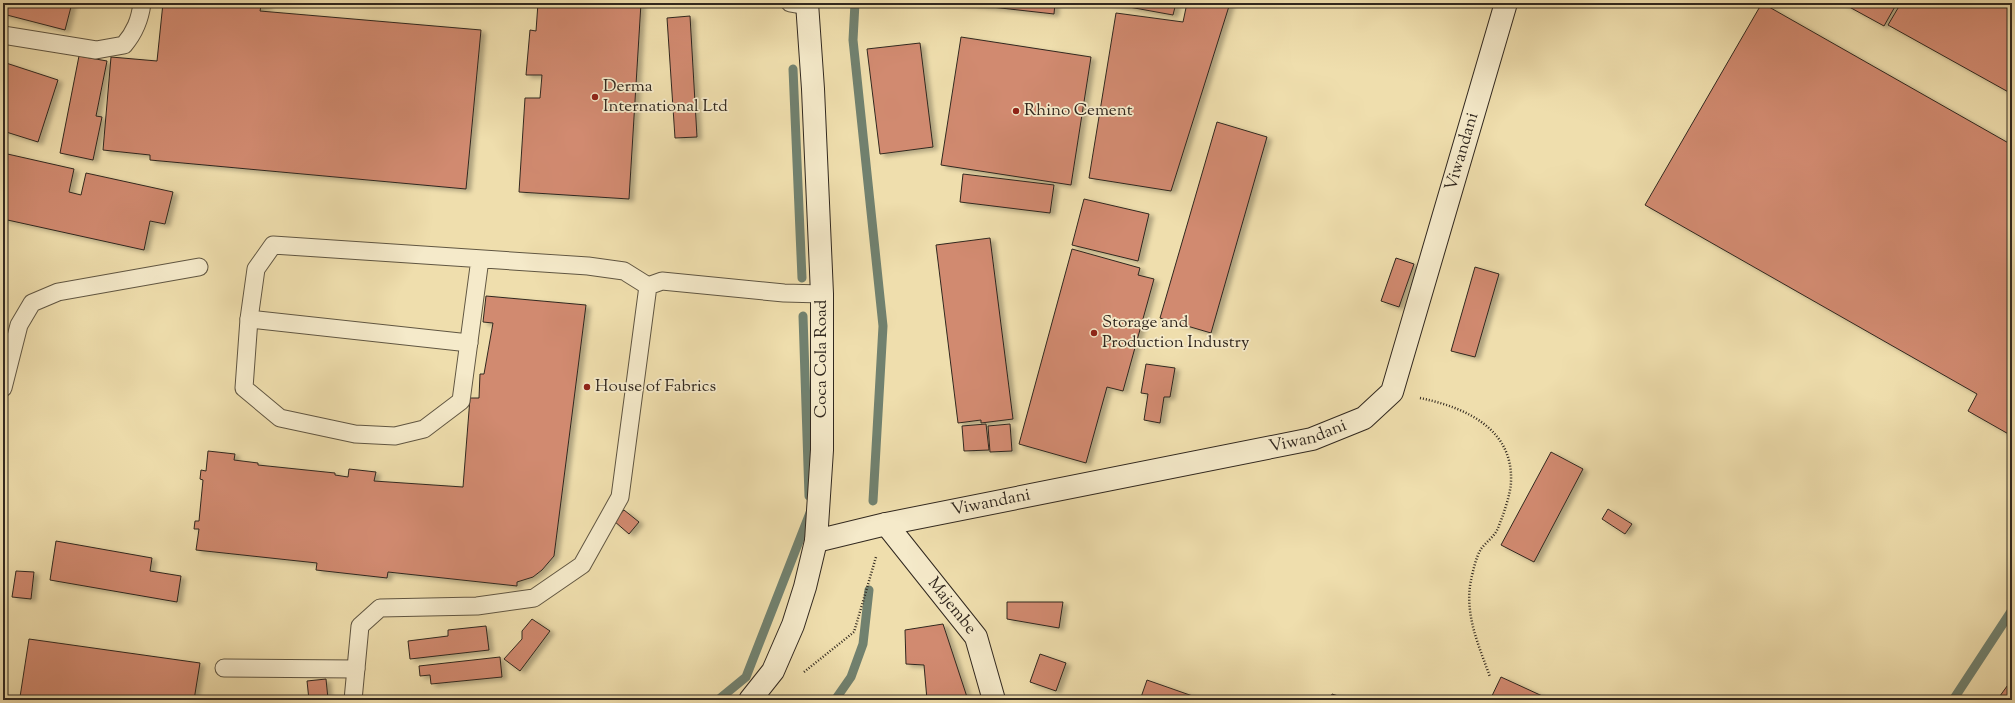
<svg xmlns="http://www.w3.org/2000/svg" width="2015" height="703" font-family="'Sorts Mill Goudy',serif">
  <style>
    .lines { fill: none; stroke-linecap: round; stroke-linejoin: round }
    .stream { stroke: #71816f; stroke-width: 9 }
    .building { fill: #d18a6f; stroke: #31281f; filter: url(#shadow) }
    .lane-casing { stroke: #605642; stroke-width: 19 }
    .secondary-casing { stroke: #31281f; stroke-width: 24 }
    .path { stroke: #31281f; stroke-width: 2.5; stroke-dasharray: 1 2; stroke-linecap: butt }
    .lane { stroke: #f5eaca; stroke-width: 17 }
    .secondary { stroke: #f5eaca; stroke-width: 22 }
    .poi-dot { fill: #8f2418; stroke: #f5eaca; stroke-width: 1.5 }
    .labels { text-anchor: middle; dominant-baseline: central; stroke-width: 3.5; stroke-linejoin: round; paint-order: stroke }
    .poi-label { font-size: 17px; fill: #31281f; stroke: #f5eaca; text-anchor: start }
    .street-label { font-size: 17px; fill: #31281f; stroke: #f5eaca }
  </style>
  <defs>
    <filter id="shadow"><feDropShadow dx="4.5" dy="2.5" stdDeviation="2" flood-color="#0004"/></filter>
  </defs>
  <rect width="100%" height="100%" fill="#efdead"/>
  <filter id="stains"><feTurbulence type="fractalNoise" baseFrequency=".005" numOctaves="4"/><feColorMatrix values="0 0 0 0 .2 0 0 0 0 .09 0 0 0 0 .02 0 0 0 .5 -.17"/></filter>
  <radialGradient id="worn" r=".72"><stop offset=".6" stop-color="#630" stop-opacity="0"/><stop offset="1" stop-color="#630" stop-opacity=".3"/></radialGradient>
  <g class="lines">
    <g class="stream">
      <path d="M855,3L853,40L883,326L873,501"/>
      <path d="M793,69L802,278"/>
      <path d="M803,316L809,496"/>
      <path d="M718,700L746,677L810,513"/>
      <path d="M835,700L851,677L863,644L869,590"/>
      <path d="M1953,700L2012,610"/>
    </g>
  </g>
  <g class="building">
    <path d="M3,3H72L65,30L3,14Z"/>
    <path d="M163,3H268L267,7L261,6L260,11L481,30L466,189L150,160V155L103,150L111,57L157,61Z"/>
    <path d="M538,3H641L629,199L519,192L525,98H540L542,75H526L530,30L536,31Z"/>
    <path d="M956,3H1055L1054,14Z"/>
    <path d="M1107,3H1176L1173,15Z"/>
    <path d="M1187,3H1230L1171,191L1089,178L1116,13L1183,22Z"/>
    <path d="M1762,3L2012,145V436L1968,411L1977,394L1645,205Z"/>
    <path d="M1842,3H1897L1884,26Z"/>
    <path d="M1901,3H2012V94L1888,25Z"/>
    <path d="M690,16L697,137L675,138L667,18Z"/>
    <path d="M961,37L1091,57L1071,185L941,165Z"/>
    <path d="M920,43L933,147L880,154L867,49Z"/>
    <path d="M79,56L107,61L96,116L102,117L93,160L60,153Z"/>
    <path d="M3,62L58,80L38,142L3,131Z"/>
    <path d="M1217,122L1267,137L1211,333L1160,318Z"/>
    <path d="M3,153L74,169L69,192L81,195L86,173L173,192L165,224L150,221L144,250L3,219Z"/>
    <path d="M963,174L1054,185L1050,213L960,202Z"/>
    <path d="M1084,199L1149,214L1138,261L1072,245Z"/>
    <path d="M990,238L1013,419L981,423V420L958,423L936,245Z"/>
    <path d="M1072,249L1140,268L1138,275L1154,279L1123,391L1107,387L1086,463L1019,444Z"/>
    <path d="M1396,258L1414,264L1399,307L1381,301Z"/>
    <path d="M1475,267L1499,274L1475,357L1451,351Z"/>
    <path d="M486,296L586,305L554,556L542,570L533,577L517,582V586L388,572L387,578L316,570L317,563L196,550L199,529H194L195,521H199L203,480L200,479L201,470L206,471L208,451L235,454L234,460L258,463V465L335,473V475L348,477L349,469L376,472L374,481L463,487L470,398H479L480,374H484L493,323L483,322Z"/>
    <path d="M1146,364L1175,368L1170,397H1164L1160,423L1144,420L1148,394L1141,393Z"/>
    <path d="M986,424L989,450L964,451L962,426Z"/>
    <path d="M1010,424L1012,451L990,452L988,426Z"/>
    <path d="M1551,452L1583,469L1534,562L1501,545Z"/>
    <path d="M1608,509L1632,524L1625,534L1602,519Z"/>
    <path d="M624,510L639,522L629,534L614,521Z"/>
    <path d="M56,541L152,558L150,571L181,576L177,602L50,580Z"/>
    <path d="M16,571L34,572L31,599L12,597Z"/>
    <path d="M1007,602H1063L1059,628L1007,619Z"/>
    <path d="M532,619L550,631L520,671L504,659L522,639V631Z"/>
    <path d="M943,624L968,700H927L924,665L906,664L905,630Z"/>
    <path d="M486,626L489,650L410,659L408,641L448,636V630Z"/>
    <path d="M29,639L200,663L194,700H41L20,697Z"/>
    <path d="M1040,654L1066,663L1056,691L1030,682Z"/>
    <path d="M500,657L502,677L431,684L430,675L420,676L419,666Z"/>
    <path d="M1501,677L1551,700H1490Z"/>
    <path d="M326,679L328,699L309,700L307,681Z"/>
    <path d="M1147,680L1204,700H1140Z"/>
    <path d="M2010,682L2012,683V700H1997Z"/>
    <path d="M1332,694L1351,700H1330Z"/>
  </g>
  <g class="lines">
    <g class="lane-casing">
      <g id="lane">
        <path d="M790,3L807,6"/>
        <path d="M3,35L96,50L124,45C135,32 140,20 142,3"/>
        <path d="M480,259L461,401L424,429L395,436L355,434L280,418L244,388L249,319L256,269L273,245L588,266L624,271L648,286"/>
        <path d="M249,319L469,343"/>
        <path d="M3,388L19,325L32,303L58,292L199,267"/>
        <path d="M224,668L356,669"/>
        <path d="M353,700L360,626L380,608L477,606L534,598L582,565L620,497L648,286L662,281L784,293L822,294"/>
      </g>
    </g>
    <g class="secondary-casing">
      <g id="secondary">
        <path id="s1" d="M886,524L976,637L994,700"/>
        <path id="s2" d="M816,541L886,524L1312,439L1364,418L1392,392L1506,3"/>
        <path d="M750,700L773,671L793,625L805,587L816,541L822,450V294L813,89L807,3"/>
      </g>
    </g>
    <g class="path">
      <path d="M1420,398C1464,407 1513,428 1511,481C1511,493 1503,516 1498,528C1495,536 1486,542 1481,549C1476,557 1473,571 1471,580C1464,614 1479,646 1490,677"/>
      <path d="M804,672L854,632L876,557"/>
    </g>
    <use href="#lane" class="lane"/>
    <use href="#secondary" class="secondary"/>
  </g>
  <g class="poi-dot">
    <circle cx="595" cy="97" r="4"/>
    <circle cx="1016" cy="111" r="4"/>
    <circle cx="1094" cy="333" r="4"/>
    <circle cx="587" cy="387" r="4"/>
  </g>
  <g class="labels">
    <g class="poi-label">
      <text x="603" y="87">Derma<tspan x="603" dy="20">International Ltd</tspan></text>
      <text x="1024" y="111">Rhino Cement</text>
      <text x="1102" y="323">Storage and<tspan x="1102" dy="20">Production Industry</tspan></text>
      <text x="595" y="387">House of Fabrics</text>
    </g>
    <g class="street-label">
      <text stroke="none"><textPath href="#s2" startOffset="851">Viwandani</textPath></text>
      <text transform="translate(822 359) rotate(-90)">Coca Cola Road</text>
      <text stroke="none"><textPath href="#s2" startOffset="503">Viwandani</textPath></text>
      <text stroke="none"><textPath href="#s2" startOffset="179">Viwandani</textPath></text>
      <text stroke="none"><textPath href="#s1" startOffset="105">Majembe</textPath></text>
    </g>
  </g>
  <rect width="2015" height="703" fill="none" stroke="#efdead" stroke-width="16"/>
  <rect x="4" y="4" width="2007" height="695" fill="none" stroke="#31281f" stroke-width="2"/>
  <rect x="8" y="8" width="1999" height="687" fill="none" stroke="#31281f"/>
  <rect width="100%" height="100%" filter="url(#stains)"/>
  <rect width="100%" height="100%" fill="url(#worn)"/>
</svg>
